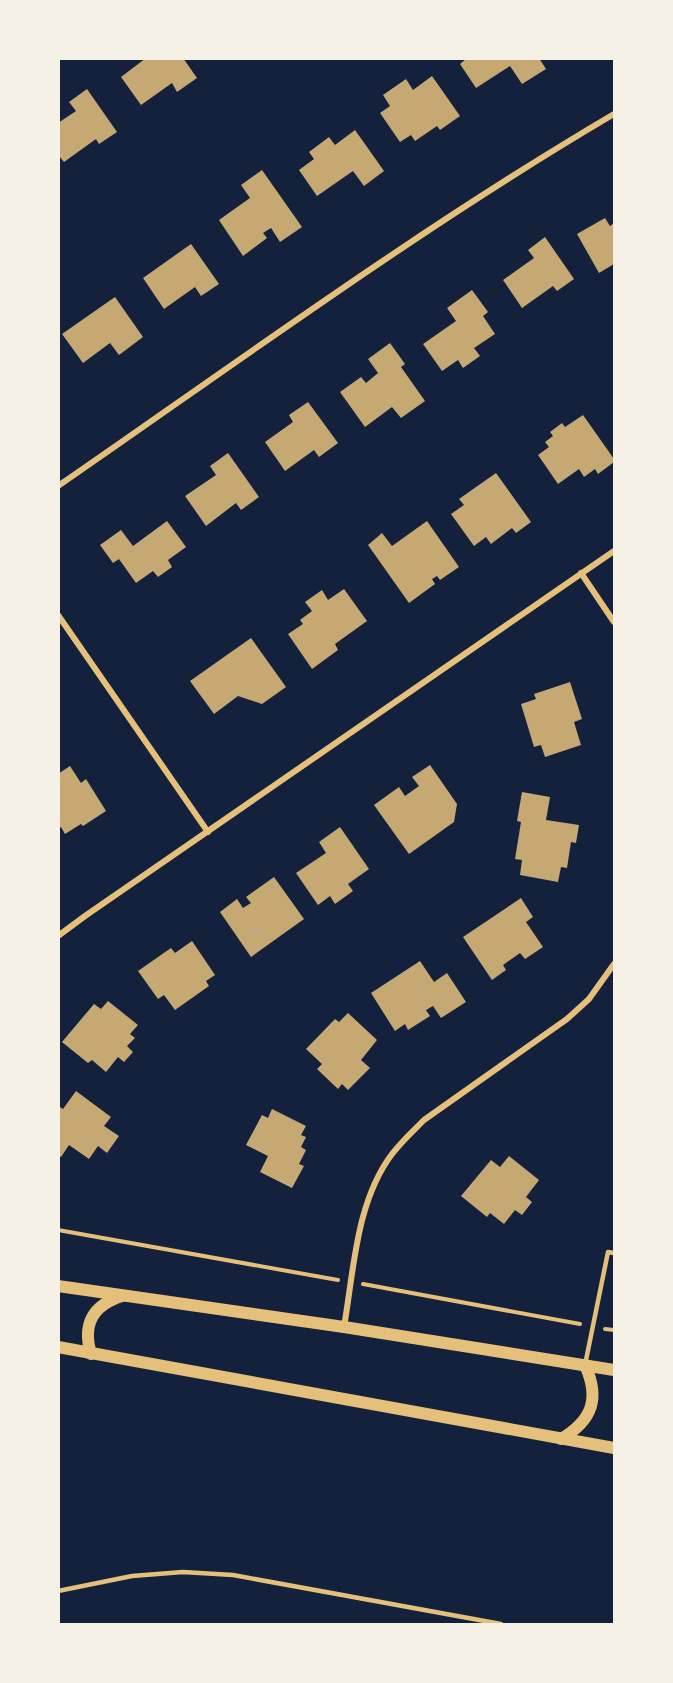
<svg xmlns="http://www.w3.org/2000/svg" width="673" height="1683" font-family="Spectral,serif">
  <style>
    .building { fill: #c6a872 }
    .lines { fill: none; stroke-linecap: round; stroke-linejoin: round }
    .path { stroke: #e5c07b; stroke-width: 4 }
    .service { stroke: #e5c07b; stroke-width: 4.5 }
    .minor { stroke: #e5c07b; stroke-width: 6 }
    .secondary { stroke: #e5c07b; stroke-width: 12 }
  </style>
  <rect width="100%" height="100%" fill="#14213d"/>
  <g class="building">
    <path d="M146,58H183L197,78L177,92L172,83L141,105L121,77Z"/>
    <path d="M467,58H539L546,69L522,84L510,66L476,88L460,64Z"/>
    <path d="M432,76L460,116L440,130L437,126L415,141L411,135L400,142L380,113L390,106L383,95L406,79L413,90Z"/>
    <path d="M87,89L117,132L99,144L96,139L64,162L58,155V123L76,111L69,102Z"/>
    <path d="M355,130L384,171L364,186L353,171L317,196L299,170L314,159L309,152L329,137L335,145Z"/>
    <path d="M262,170L302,227L280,242L271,228L263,233L267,238L243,256L219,220L250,198L241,185Z"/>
    <path d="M605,218L610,226L614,223V264L599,273L577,234Z"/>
    <path d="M545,237L574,279L557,291L553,286L522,308L503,280L534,258L528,250Z"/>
    <path d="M191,244L219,284L201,296L195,287L164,309L143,278Z"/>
    <path d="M472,290L488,312L483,316L495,334L474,348L480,356L463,368L458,360L442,371L423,344L456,321L447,308Z"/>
    <path d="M115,297L143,337L119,355L110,343L83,363L62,334Z"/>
    <path d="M390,343L405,364L401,367L425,401L401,418L392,407L365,427L340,392L361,377L366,383L378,373L368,359Z"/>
    <path d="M308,402L338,443L319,457L314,450L285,471L265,442L293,422L289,415Z"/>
    <path d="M583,415L614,459V462L598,474L595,469L584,477L579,469L558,484L538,455L549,447L545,442L553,436L550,432L562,423L565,427Z"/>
    <path d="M228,453L259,497L241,510L236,503L206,526L185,496L216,475L210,466Z"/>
    <path d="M496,473L531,522L516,533L512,528L491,544L486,537L474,546L451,514L464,505L459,499Z"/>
    <path d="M167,521L186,547L168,560L172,567L158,577L153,571L136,583L119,559L113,563L100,545L121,530L133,546Z"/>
    <path d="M427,521L459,567L440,580L437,576L432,579L435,584L409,603L368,545L382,533L392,546Z"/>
    <path d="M344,589L367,621L335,644L338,650L312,669L288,634L303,624L300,620L312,611L305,602L322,590L328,600Z"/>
    <path d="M251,638L286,687L262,704L238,696L214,714L190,681Z"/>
    <path d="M570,682L582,719L574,722L581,745L545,757L541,745L534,747L521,704L536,699L534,694Z"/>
    <path d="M430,765L457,804L454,822L409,854L374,805L399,787L405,796L419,786L412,777Z"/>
    <path d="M70,766L81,783L86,779L106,811L83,826L81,824L65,834L61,827L58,829V774Z"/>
    <path d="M522,792L550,797L546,820L579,825L576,843L571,842L567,868L561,867L558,882L520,875L522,860L515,859L521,822L517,821Z"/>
    <path d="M340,827L369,869L348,884L353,891L335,904L330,896L318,905L296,873L326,853L319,842Z"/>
    <path d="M274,877L304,919L251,957L220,912L237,899L243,908L251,903L246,897Z"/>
    <path d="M521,898L533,917L526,922L543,947L525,959L520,953L503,965L506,970L492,980L463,937Z"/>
    <path d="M192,941L215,975L206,981L209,986L175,1010L164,995L158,999L138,971L171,948L175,953Z"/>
    <path d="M420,961L434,982L447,973L466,1002L441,1018L433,1006L426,1010L430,1016L408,1030L405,1024L395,1031L371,993Z"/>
    <path d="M108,1001L138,1025L130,1034L135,1038L127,1046L133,1052L124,1062L118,1057L106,1072L92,1060L88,1063L62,1042L94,1004L101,1009Z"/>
    <path d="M348,1013L377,1040L361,1060L370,1068L348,1090L342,1084L338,1089L317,1069L322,1064L306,1049L335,1019L339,1022Z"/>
    <path d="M76,1091L111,1117L104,1126L119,1136L107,1153L98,1146L89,1159L69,1145L61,1157L58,1155V1106L63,1109Z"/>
    <path d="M272,1109L306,1126L301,1135L306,1137L301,1147L306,1150L299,1164L304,1166L292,1188L260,1172L268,1156L246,1145L262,1115L268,1118Z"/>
    <path d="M509,1156L539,1180L526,1197L532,1202L522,1215L515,1210L504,1224L490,1213L487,1217L461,1196L491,1160L500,1167Z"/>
  </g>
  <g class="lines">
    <g class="path">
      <path d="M58,1230L338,1280"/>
      <path d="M363,1284L580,1324"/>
      <path d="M605,1329L614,1330"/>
    </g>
    <g class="service">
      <path d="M585,1365L608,1252L614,1253"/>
      <path d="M58,1591L132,1576L183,1572L233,1575L501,1624"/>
    </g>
    <g class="minor">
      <path d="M58,486C242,359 422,227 614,114"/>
      <path d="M581,573L614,622"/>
      <path d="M58,615L208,832"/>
      <path d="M58,936L85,916L614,551"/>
      <path d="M344,1327C354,1269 356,1202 392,1154C402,1141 413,1131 424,1120L567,1019L589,999L614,964"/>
    </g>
    <g class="secondary">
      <path d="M58,1286L344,1327L614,1370"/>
      <path d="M58,1347L614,1448"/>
      <path d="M91,1354C82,1324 93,1305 122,1296"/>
      <path d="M561,1439C593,1420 600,1398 585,1365"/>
    </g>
  </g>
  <rect width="673" height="1683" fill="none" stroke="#f6f1e7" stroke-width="120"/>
</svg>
